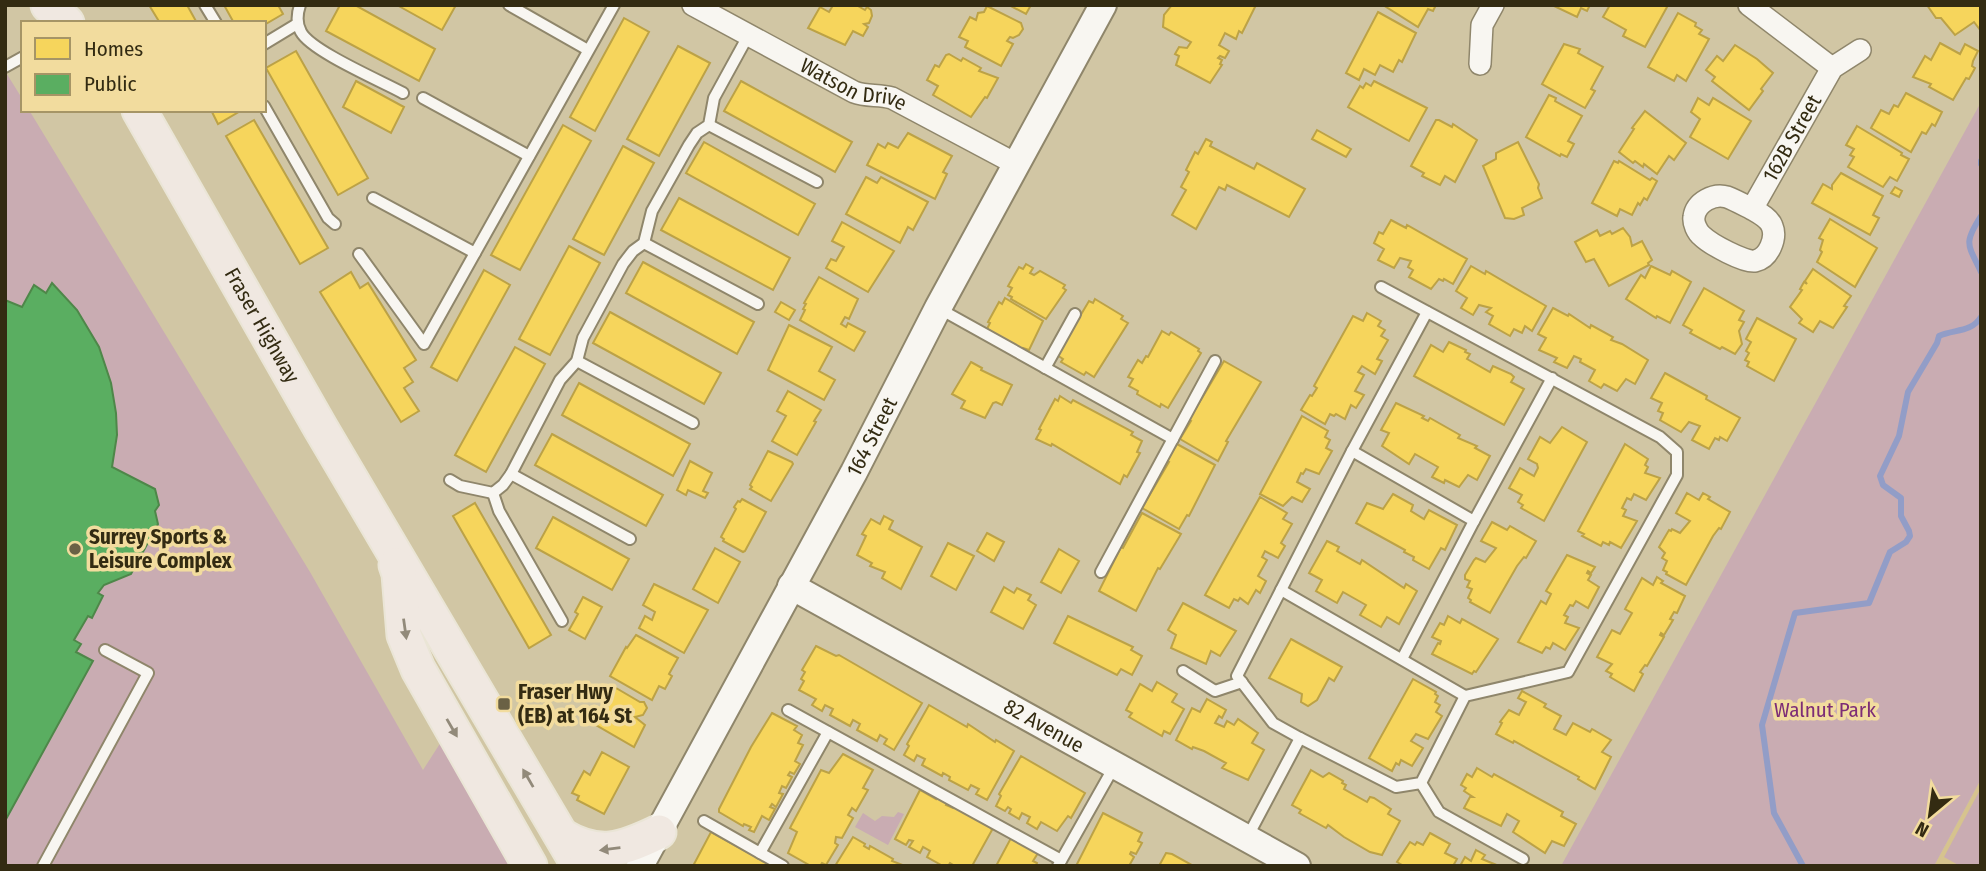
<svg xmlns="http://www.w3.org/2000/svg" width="1986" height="871" font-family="'Fira Sans Condensed',sans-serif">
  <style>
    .built { fill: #d6c38e }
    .green { fill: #c9acb2 }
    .homes { fill: #f6d55c; stroke: #bca246; stroke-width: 2 }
    .public { fill: #5aae61; stroke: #4e8749; stroke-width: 2 }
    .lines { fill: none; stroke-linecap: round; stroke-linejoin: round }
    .stream { stroke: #929dc7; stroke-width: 6 }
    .service-casing { stroke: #8f866b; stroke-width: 14 }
    .minor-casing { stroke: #8f866b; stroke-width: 24 }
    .tertiary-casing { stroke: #8f866b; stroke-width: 30 }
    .primary-casing { stroke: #eae5d6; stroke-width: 37 }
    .service { stroke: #f8f6f1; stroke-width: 10 }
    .minor { stroke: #f8f6f1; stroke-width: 21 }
    .tertiary { stroke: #f8f6f1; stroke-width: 26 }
    .primary { stroke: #f0e8e1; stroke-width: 33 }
    .oneway { fill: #928a7a }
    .poi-dot { fill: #6a6145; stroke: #f2dc9e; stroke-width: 2.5 }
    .labels { text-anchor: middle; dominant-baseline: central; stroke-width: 7; stroke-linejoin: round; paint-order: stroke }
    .street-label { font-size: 21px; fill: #332b12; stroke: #f2dc9e }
    .poi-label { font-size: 21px; font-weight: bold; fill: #332b12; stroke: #f2dc9e; text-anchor: start }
    .park-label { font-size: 21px; fill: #7d2d76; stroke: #f2dc9e }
  </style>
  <rect width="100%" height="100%" fill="#d1c6a4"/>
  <path class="built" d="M1981,779V866H1934Z"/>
  <g class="green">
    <path d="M5,71L23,100V110H29L310,572L423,770L441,742L511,866H5Z"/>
    <path d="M1981,102V779L1934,866H1561Z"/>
    <path d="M1981,788V866H1960L1944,857Z"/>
    <path d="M898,812L904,814L888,845L855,827L863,813L875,821L882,816L894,817Z"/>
  </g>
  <g class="homes">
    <path d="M149,5H187L197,23H160Z"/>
    <path d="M224,5H278L283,14L264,25V23H234Z"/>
    <path d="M340,5H355L435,49L419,81L326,31Z"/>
    <path d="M397,5H456L442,30Z"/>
    <path d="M829,5H856L865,10L867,7L871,10L872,16L869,23L864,24L868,27L863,36L853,31L845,45L808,28L820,7L829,12L832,7Z"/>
    <path d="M1009,5H1031L1026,14Z"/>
    <path d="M1172,5H1256L1242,33L1239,31L1236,39L1225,33L1219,45L1229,51L1225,58L1220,56L1218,58L1222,60L1220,64L1222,65L1210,83L1176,65L1179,56L1175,54L1179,47L1187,48L1191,42L1163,27L1164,15Z"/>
    <path d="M1383,5H1436L1433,11L1428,9L1418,27Z"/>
    <path d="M1552,5H1590L1587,11L1581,8L1577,17Z"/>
    <path d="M1610,5H1664L1667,7L1645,47L1623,36L1626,30L1603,17Z"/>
    <path d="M1927,5H1981V31L1974,22L1955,35L1941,18H1936Z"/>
    <path d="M987,6L1021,23L1023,29L1019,35L1013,38L1010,37L1007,41L1013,44L1001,66L965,47L968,41L959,37L970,17L976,20L978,13L984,12Z"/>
    <path d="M1378,12L1416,33L1402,62L1399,60L1393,72L1380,65L1375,75L1364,69L1359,80L1346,73Z"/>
    <path d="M1678,13L1696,23L1695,26L1702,30L1699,34L1709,39L1686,81L1677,75L1674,81L1648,67Z"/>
    <path d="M624,18L649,32L595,131L570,117Z"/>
    <path d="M1940,43L1960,54L1965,44L1978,51L1973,61L1972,66L1975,68L1969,79L1966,78L1953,100L1929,87L1931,84L1913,77L1925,56L1931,60Z"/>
    <path d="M1564,44L1580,49L1578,53L1603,67L1591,89L1595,91L1585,108L1542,84Z"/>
    <path d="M1735,45L1757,59L1773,73L1761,89L1763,91L1749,110L1712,81L1715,77L1706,70L1717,56L1723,61Z"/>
    <path d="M678,46L710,63L659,156L627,139Z"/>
    <path d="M296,51L368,178L338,195L266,68Z"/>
    <path d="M949,54L961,61L963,58L981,68L979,71L998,78L987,98L985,97L971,117L933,95L938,86L927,80L935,65L939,67L946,55Z"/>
    <path d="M356,81L404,107L391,133L343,107Z"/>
    <path d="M741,81L852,142L835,172L724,111Z"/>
    <path d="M1374,81L1427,108L1409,141L1348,107L1360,86L1363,88L1366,83L1371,86Z"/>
    <path d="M1906,93L1942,112L1935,126L1932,124L1926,134L1922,132L1911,152L1871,128L1881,110L1889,114L1894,105L1898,107Z"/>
    <path d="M1549,95L1556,98L1555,101L1582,116L1568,141L1574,144L1567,157L1561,154L1560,156L1526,137Z"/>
    <path d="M1698,98L1709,105L1713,98L1751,121L1728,159L1690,137L1700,119L1691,112Z"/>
    <path d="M211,110H242L218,124Z"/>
    <path d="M1645,111L1686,143L1674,160L1669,156L1657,174L1644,164L1643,167L1635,161L1633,163L1619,152L1634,129L1632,128Z"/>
    <path d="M254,120L328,248L300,264L226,136Z"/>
    <path d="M1436,120H1439L1452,127L1453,124L1477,140L1455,182L1445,176L1440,185L1422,176L1424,173L1411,166Z"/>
    <path d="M563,125L591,141L520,270L491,255Z"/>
    <path d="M1857,126L1902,153L1901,155L1909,159L1897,181L1890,177L1883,187L1848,167L1854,157L1850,155L1854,149L1846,145Z"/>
    <path d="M1317,130L1351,149L1346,157L1312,139Z"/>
    <path d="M908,133L952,156L943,172L947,174L935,199L867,165L878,144L885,148L888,143L898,148Z"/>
    <path d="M1206,139L1212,142L1210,146L1254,169L1257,163L1305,189L1289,217L1227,185L1225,190L1219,187L1196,229L1172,215L1186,190L1181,187L1189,172L1186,170L1195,152L1198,154Z"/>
    <path d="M704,142L815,204L798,235L686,173Z"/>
    <path d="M1518,142L1539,184L1538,188L1542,198L1522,208L1524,215L1514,219L1505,218L1483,166L1496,159V153Z"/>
    <path d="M623,146L654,163L604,255L573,239Z"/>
    <path d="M1614,161L1618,163L1619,161L1650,180L1652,178L1657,181L1647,200L1644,198L1640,205L1638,203L1632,215L1620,209L1617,216L1592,203Z"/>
    <path d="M1841,173L1883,196L1873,215L1879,218L1870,235L1812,203L1823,184L1832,189V185Z"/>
    <path d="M866,177L877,183L881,177L928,202L913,230L908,227L900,243L846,214Z"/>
    <path d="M1895,187L1902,191L1899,197L1891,193Z"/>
    <path d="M679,198L790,258L773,290L661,230Z"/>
    <path d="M1830,219L1877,248L1855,287L1817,262L1822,252L1820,250L1823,240L1819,238Z"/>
    <path d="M1391,220L1406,228L1407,225L1467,259L1453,284L1444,279L1443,281L1439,279L1431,289L1409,277L1413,270L1408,267L1411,261L1400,258L1394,268L1378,260L1384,249L1374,243L1379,232L1383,234Z"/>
    <path d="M842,222L894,251L868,292L826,268L831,259L836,261L844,247L832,241Z"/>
    <path d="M1623,228L1630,237L1632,246L1642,241L1652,260L1648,263L1649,265L1609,286L1594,259L1586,262L1575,242L1597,230L1600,236L1610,231L1612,234Z"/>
    <path d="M569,246L600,263L550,355L519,339Z"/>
    <path d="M643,262L754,322L737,354L626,293Z"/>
    <path d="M1026,264L1033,268L1030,273L1034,275L1040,271L1065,285L1063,288L1066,290L1046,319L1011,299L1012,297L1008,295L1012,288L1008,286L1019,267L1023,269Z"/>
    <path d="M1471,266L1485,274L1486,271L1546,306L1532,331L1525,326L1522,333L1514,329L1510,336L1489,324L1493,316L1486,312L1491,308L1479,305L1473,315L1461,308L1467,298L1456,291Z"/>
    <path d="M1651,266L1670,275L1672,271L1691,282L1670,323L1657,316L1656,318L1626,299L1641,275L1645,278Z"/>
    <path d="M1813,269L1851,296L1844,306L1847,307L1833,328L1820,321L1813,332L1799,323L1802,319L1790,307L1802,290L1800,289L1804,282L1807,284L1805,281Z"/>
    <path d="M484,270L510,285L457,381L431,367Z"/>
    <path d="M351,272L360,288L368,283L416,360L404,368L413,382L404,388L419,411L401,422L320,292Z"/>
    <path d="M819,277L858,299L849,319L845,317L841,324L846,327L848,323L865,332L854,351L800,320L805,310L803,309L806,304L804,303Z"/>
    <path d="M1704,288L1744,311L1739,320L1744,322L1739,331L1742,344L1735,354L1722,347L1720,349L1690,333L1692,330L1683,325Z"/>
    <path d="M1005,298L1043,321L1029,350L1023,348L1021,351L987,329L990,323L988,322L999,302L1002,304Z"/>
    <path d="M1095,299L1123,316L1121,319L1128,323L1094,377L1086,372L1084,375L1061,362L1063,359L1057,355L1089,301L1093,303Z"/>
    <path d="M781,302L795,310L789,320L775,312Z"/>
    <path d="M1553,308L1568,316L1569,314L1590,328L1591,325L1613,337L1611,340L1622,344L1648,360L1635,384L1626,379L1617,391L1604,384L1601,388L1589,381L1595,370L1580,362L1581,359L1574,356L1567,368L1554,362L1557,358L1539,350L1546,338L1538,334Z"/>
    <path d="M610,312L721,373L704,404L593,343Z"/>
    <path d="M1367,313L1381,321L1378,326L1385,330L1381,336L1388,340L1377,359L1382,361L1375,374L1362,366L1358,372L1364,375L1355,391L1364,395L1356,408L1351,405L1345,419L1336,414L1334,416L1330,414L1325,424L1301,410L1310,395L1312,396L1317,388L1314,386L1353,316L1363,321Z"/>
    <path d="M1757,318L1796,339L1774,381L1747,366L1749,362L1745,360L1749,353L1746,351L1751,342L1746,339Z"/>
    <path d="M789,325L832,347L819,371L835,380L824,400L768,370Z"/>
    <path d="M1162,331L1169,335L1171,332L1199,349L1198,351L1201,353L1168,408L1161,404L1160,407L1137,394L1138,391L1129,386L1133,379L1128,377L1138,360L1142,363L1146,356L1148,357Z"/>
    <path d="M1449,342L1466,350L1465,352L1470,354L1467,359L1490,372L1493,366L1511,374L1514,377L1511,382L1524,389L1504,425L1414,376L1431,345L1443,352Z"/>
    <path d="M515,347L545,364L486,472L455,455Z"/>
    <path d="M1224,361L1261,382L1226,441L1228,442L1218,461L1180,439L1191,421L1189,420Z"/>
    <path d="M971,362L982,368L981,370L1012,385L1002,405L996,402L993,403L985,418L961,408L965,401L952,394Z"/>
    <path d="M1665,373L1707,396L1706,399L1740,418L1727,441L1720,437L1719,440L1715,438L1709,449L1692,440L1700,426L1689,422L1681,432L1660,420L1663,413L1658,411L1662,403L1651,398Z"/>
    <path d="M579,383L690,444L673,476L562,415Z"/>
    <path d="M788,391L821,410L814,421L816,422L797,455L772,441L786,416L777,411Z"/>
    <path d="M1060,396L1071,403L1073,400L1133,432L1131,435L1142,441L1137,452L1140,453L1127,477L1124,475L1120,484L1052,444L1051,446L1036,439L1041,430L1039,429L1055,399L1058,401Z"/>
    <path d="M1396,403L1424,416L1422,418L1428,421L1430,418L1460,435L1458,438L1477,446L1475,448L1490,456L1477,480L1468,475L1459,487L1445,480L1444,483L1432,477L1438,467L1415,454L1409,464L1382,446L1389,433L1381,430Z"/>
    <path d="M1302,416L1328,431L1325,437L1330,440L1326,448L1332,451L1319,474L1306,469L1303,474L1301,473L1297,482L1310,489L1302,502L1292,497L1283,506L1260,494Z"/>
    <path d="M1562,427L1587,442L1544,521L1521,508L1523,505L1518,502L1522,495L1509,488L1520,468L1534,476L1538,468L1537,464L1528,459L1540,437L1550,443Z"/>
    <path d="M552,434L663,495L646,526L535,465Z"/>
    <path d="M1177,444L1215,465L1189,516L1187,515L1179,529L1142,508L1169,462L1167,461Z"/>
    <path d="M1625,444L1648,459L1645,465L1648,467L1645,473L1660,478L1646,500L1634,494L1631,500L1627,498L1622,508L1626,510L1623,516L1637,521L1621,548L1610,542L1609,545L1603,542L1601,546L1582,536L1584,534L1578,531Z"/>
    <path d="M768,451L792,462L793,464L771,501L750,489L752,487L750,485Z"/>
    <path d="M690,461L712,473L703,491L708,493L705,498L688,490L686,495L677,490Z"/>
    <path d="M1687,493L1699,500L1703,493L1710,497L1708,499L1730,512L1721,529L1719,528L1713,536L1686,585L1666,574L1667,572L1663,570L1667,561L1662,558L1665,553L1659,547L1669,530L1671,531L1672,529L1680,533L1690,521L1676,513Z"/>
    <path d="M1393,494L1413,505L1411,511L1424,519L1429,510L1457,525L1445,550L1441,548L1429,569L1413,560L1414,557L1404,552L1405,550L1356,523L1367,503L1383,509Z"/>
    <path d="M1260,497L1287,513L1283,519L1292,524L1281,543L1285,546L1278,558L1265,551L1262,557L1267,560L1258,576L1266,581L1260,593L1256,590L1248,604L1240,598L1238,601L1234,599L1229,608L1205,595Z"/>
    <path d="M742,499L766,512L745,551L743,552L723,541L724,539L721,537L736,509L734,507L738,501L740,502Z"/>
    <path d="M475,503L551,635L529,648L453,516Z"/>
    <path d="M1142,513L1181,534L1160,569L1158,568L1136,611L1099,591L1121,547L1123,548Z"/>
    <path d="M884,516L893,521L889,529L922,547L901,589L882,578L885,572L870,566L872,563L857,555L866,536L862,534L871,519L880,524Z"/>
    <path d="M553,517L629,559L612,590L536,548Z"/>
    <path d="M1492,522L1507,530L1510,526L1536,541L1526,558L1524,557L1517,566L1490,613L1470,602L1471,600L1468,598L1472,589L1467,587L1470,581L1465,579V575L1474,560L1476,558L1485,562L1496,548L1481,541Z"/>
    <path d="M987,533L1004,542L994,561L977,551Z"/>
    <path d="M1327,541L1339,547L1337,551L1360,564L1362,560L1404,588L1406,584L1417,591L1399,624L1387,617L1381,627L1360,615L1366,605L1343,592L1337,603L1316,591L1322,580L1309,573Z"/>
    <path d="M948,543L974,556L956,590L931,576Z"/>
    <path d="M715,548L740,562L718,603L693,589Z"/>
    <path d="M1059,549L1079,561L1061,593L1041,582Z"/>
    <path d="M1567,555L1595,567L1591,573L1588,571L1587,573L1591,575L1588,580L1599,587L1588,608L1576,601L1573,606L1570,605L1564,615L1568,617L1565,623L1579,628L1565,650L1553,643L1550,649L1546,647L1542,653L1518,642L1541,601L1546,604L1551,594L1546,591Z"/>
    <path d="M1657,577L1663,581L1661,583L1685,596L1677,613L1674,612L1670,619L1673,620L1664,635L1661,633L1660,635L1664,637L1647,666L1645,665L1640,672L1643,674L1634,691L1610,677L1612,674L1606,671L1612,664L1597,657L1612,630L1620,634L1632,613L1625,609L1642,578L1653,585Z"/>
    <path d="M654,584L708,610L684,653L639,628L645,616L652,620L655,612L643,605Z"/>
    <path d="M1004,587L1014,593L1017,588L1031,595L1028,600L1036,605L1023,629L991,612Z"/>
    <path d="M583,597L602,607L585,639L569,630L578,614L575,612Z"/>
    <path d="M1183,603L1236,631L1220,656L1211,651L1206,664L1171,648L1176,635L1168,630Z"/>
    <path d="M1068,616L1133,647L1131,650L1142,656L1132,675L1121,669L1117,675L1054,643Z"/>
    <path d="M1448,616L1460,623L1462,619L1498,639L1476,672L1474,671L1472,674L1432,654L1438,643L1440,644L1441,641L1432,637L1440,623L1444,625Z"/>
    <path d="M636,635L678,658L669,674L672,676L665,689L659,686L652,700L610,676L626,647L627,648Z"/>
    <path d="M1291,639L1342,667L1334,681L1329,678L1317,700L1308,706L1301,702L1302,694L1269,678Z"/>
    <path d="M816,646L836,656L839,655L922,703L894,750L884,744L887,739L880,735L877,741L857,730L860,724L853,720L850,726L830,715L833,709L825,705L822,711L812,705L816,699L799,690L804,681L801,679L805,672L802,670Z"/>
    <path d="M1413,679L1436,692L1435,694L1438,696L1435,702L1440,705L1436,712L1442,716L1428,739L1416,734L1411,741L1423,748L1412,766L1401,760L1399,765L1396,763L1392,771L1369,758Z"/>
    <path d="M1157,682L1177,694L1172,702L1184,709L1170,734L1164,731L1162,736L1129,717L1132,713L1126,710L1140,684L1152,691Z"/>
    <path d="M608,688L613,692L616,688L640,702H644L647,708L643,715L635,717L645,725L634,747L596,725L607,704L601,700Z"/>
    <path d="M1522,691L1546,704L1544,707L1561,716L1554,729L1566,735L1573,723L1590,732L1592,729L1611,740L1602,752L1611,757L1595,789L1578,779L1579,777L1514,741L1513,743L1496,734L1502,723L1500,722L1509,710L1519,715L1526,702L1518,698Z"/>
    <path d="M1207,699L1226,710L1222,718L1219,716L1215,723L1224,727L1227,721L1234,725L1238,719L1258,733L1252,743L1264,750L1248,780L1222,768L1226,763L1204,751L1193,747L1192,749L1176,740L1192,708L1200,712Z"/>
    <path d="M929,705L967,727L968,724L995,742L996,740L1014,751L987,800L976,794L979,789L971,785L968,790L949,780L950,777L943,773L942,776L922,765L925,759L917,755L914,761L904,755L909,746L907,744Z"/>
    <path d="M772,713L797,726L794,730L802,735L798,743L803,745L795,761L800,764L794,774L790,772L788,775L792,777L786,788L782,786L779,793L783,794L776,807L772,804L770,807L775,809L769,820L762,816L754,832L749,830L751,827L744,824L743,826L719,812V809L751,747Z"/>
    <path d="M602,752L629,767L604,814L577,800L579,796L572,793L584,771L590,775Z"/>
    <path d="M843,754L873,770L863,788L868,790L856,811L852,808L848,815L853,818L842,838L836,837L835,843L838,845L826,865L822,863L820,866H811L788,853L797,832L790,828L791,826L821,770L829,773Z"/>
    <path d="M1021,756L1085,793L1071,818L1068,816L1057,831L1041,822L1037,829L1027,823L1030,817L1022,813L1019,819L1009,813L1011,809L1008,807L1005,811L996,806L1001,796L999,794Z"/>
    <path d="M1477,768L1492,777L1494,774L1563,812L1561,816L1576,824L1564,846L1552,841L1545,853L1513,832L1519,821L1507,814L1501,826L1464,808L1470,797H1473L1464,791L1466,788L1461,785L1467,774L1472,777Z"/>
    <path d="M1311,770L1323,777L1329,773L1343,781L1342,783L1346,785L1344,789L1367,802L1370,797L1374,798L1391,809L1388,814L1400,821L1382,855L1370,852L1344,837L1328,825L1326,828L1299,813L1301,810L1292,805Z"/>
    <path d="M920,790L936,799L937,797L947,803L946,805L953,808L954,806L991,828L992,830L972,866H955L950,863L948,866H943L927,857L930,851L923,847L920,853L909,847L913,841L909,840L906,845L895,839Z"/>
    <path d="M1103,813L1142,833L1138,841L1142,843L1136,854L1131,852L1130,854L1134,857L1129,866H1076Z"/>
    <path d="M711,832L758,858L774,866H693Z"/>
    <path d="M1430,833L1450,844L1445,853L1457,859L1453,866H1404L1397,862L1410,842L1415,845L1417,842L1423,845Z"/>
    <path d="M853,837L865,844L864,846L869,849L870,846L893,859L892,861L905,866H835Z"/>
    <path d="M1011,838L1038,853L1033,861L1037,863L1036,866H996Z"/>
    <path d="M1476,850L1485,855L1482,859L1499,866H1460L1465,857L1471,861Z"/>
    <path d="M1166,853L1172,854L1192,865L1159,866Z"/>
  </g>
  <path class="public" d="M52,283L77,310L99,347L111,383L116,413L117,435L112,467L155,489L159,505L155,511L158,524L131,574L104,585L98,593L103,596L92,618L88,616L74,640L81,644L76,652L93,661L5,821V300L22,307L34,285L46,293Z"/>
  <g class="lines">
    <g class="stream">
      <path d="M1981,161V164"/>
      <path d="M1981,216C1963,244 1968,244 1981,272"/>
      <path d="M1803,866L1774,813L1762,725L1795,613L1869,603L1890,552L1906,542L1910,536L1909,531L1901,516V498L1883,485L1880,476L1899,436L1908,392L1937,343L1939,336C1954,329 1971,333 1981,317"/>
    </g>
    <g class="service-casing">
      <g id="service">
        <path d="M205,5L216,23"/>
        <path d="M300,5C297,14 296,23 301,32C311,51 381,81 403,93"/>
        <path d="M509,5L588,50"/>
        <path d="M264,44L297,24"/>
        <path d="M5,67L23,57"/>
        <path d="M423,98L529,156"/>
        <path d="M264,106L328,218L335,224"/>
        <path d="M709,125L817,182"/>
        <path d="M373,198L475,253"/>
        <path d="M644,243L758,304"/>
        <path d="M359,254L424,344L614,5"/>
        <path d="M938,308L1173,439"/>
        <path d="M577,361L693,423"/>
        <path d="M1045,368L1075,314"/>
        <path d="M1352,451L1474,521L1402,659"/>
        <path d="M511,474L630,539"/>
        <path d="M450,480L460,486L493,493L503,485L511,474L560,380L577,361L583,338L623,264L633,251L644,243L652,211L689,145L697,133L709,125L714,98L748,36"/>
        <path d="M493,493L499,511L562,621"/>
        <path d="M1474,521L1552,378"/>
        <path d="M1101,572L1215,361"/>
        <path d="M1281,590L1465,696"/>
        <path d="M1183,671L1215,691L1242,682"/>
        <path d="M788,710L1061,860"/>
        <path d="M1300,738L1273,723L1237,676L1352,451L1427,312"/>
        <path d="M1421,783L1439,812L1523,859"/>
        <path d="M704,821L783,866"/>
        <path d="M1247,838L1300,738L1396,787L1421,783L1465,696L1568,672L1677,475V452L1660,437L1381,287"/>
        <path d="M760,853L828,732"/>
        <path d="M43,866L148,673L105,650"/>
        <path d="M1058,866L1115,765"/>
      </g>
    </g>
    <g class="minor-casing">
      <g id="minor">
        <path id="s1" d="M693,5L854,92C867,97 879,94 892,98L1016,164"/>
        <path d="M1749,5L1832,68"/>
        <path d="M1480,64L1482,25L1493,5"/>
        <path id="s2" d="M1752,209C1759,213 1769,218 1772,226C1777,238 1769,258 1755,261C1745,263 1710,244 1702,236C1697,232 1693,223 1694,217C1696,202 1714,193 1727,197C1735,200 1744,205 1752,209L1832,68L1860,50"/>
      </g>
    </g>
    <g class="tertiary-casing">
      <g id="tertiary">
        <path id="s3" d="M791,586L1297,866"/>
        <path id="s4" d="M640,866L854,472L938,308L1103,5"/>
      </g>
    </g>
    <g class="primary-casing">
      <g id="primary">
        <path d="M48,5L67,23"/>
        <path id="s5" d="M139,110L320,427L579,866"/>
        <path d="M396,565L399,574L404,635L418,669L530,866"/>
        <path d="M562,836C599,858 622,850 659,832"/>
      </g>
    </g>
    <use href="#service" class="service"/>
    <use href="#minor" class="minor"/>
    <use href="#tertiary" class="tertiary"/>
    <use href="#primary" class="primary"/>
  </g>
  <defs><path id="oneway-solid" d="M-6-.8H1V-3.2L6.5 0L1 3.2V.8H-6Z" transform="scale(1.75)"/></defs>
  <g class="oneway">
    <use href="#oneway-solid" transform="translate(405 629) rotate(82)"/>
    <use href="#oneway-solid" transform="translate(452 728) rotate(60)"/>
    <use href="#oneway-solid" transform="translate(528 778) rotate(-120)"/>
    <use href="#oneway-solid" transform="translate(610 849) rotate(173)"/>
  </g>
  <g class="poi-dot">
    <circle cx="75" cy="549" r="7"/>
    <rect x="497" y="697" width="14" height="14" rx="3.5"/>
  </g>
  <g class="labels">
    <g class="street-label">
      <text stroke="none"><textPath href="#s1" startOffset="180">Watson Drive</textPath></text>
      <text stroke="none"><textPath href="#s2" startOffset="303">162B Street</textPath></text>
      <text stroke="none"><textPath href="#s5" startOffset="248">Fraser Highway</textPath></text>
      <text stroke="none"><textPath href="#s4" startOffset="488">164 Street</textPath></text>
      <text stroke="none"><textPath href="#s3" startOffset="289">82 Avenue</textPath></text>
    </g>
    <g class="poi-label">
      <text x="89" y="537">Surrey Sports &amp;<tspan x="89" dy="24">Leisure Complex</tspan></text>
      <text x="518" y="692">Fraser Hwy<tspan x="518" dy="24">(EB) at 164 St</tspan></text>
    </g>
    <g class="park-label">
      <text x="1825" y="710">Walnut Park</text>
    </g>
  </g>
  <rect width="1986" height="871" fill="none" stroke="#332b12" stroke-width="14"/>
  <rect x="21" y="21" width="245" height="91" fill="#f2dc9e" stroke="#a69566" stroke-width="2"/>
  <rect x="35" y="38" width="35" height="21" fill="#f6d55c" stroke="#a69566" stroke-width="2"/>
  <text x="84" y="56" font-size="21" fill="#332b12">Homes</text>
  <rect x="35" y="74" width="35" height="21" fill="#5aae61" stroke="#a69566" stroke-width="2"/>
  <text x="84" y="91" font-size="21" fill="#332b12">Public</text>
  <g transform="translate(1930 815) rotate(209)" stroke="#f2dc9e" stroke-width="5" paint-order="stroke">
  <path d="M0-5L12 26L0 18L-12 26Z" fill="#332b12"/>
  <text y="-10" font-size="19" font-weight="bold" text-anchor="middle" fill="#332b12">N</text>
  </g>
</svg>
